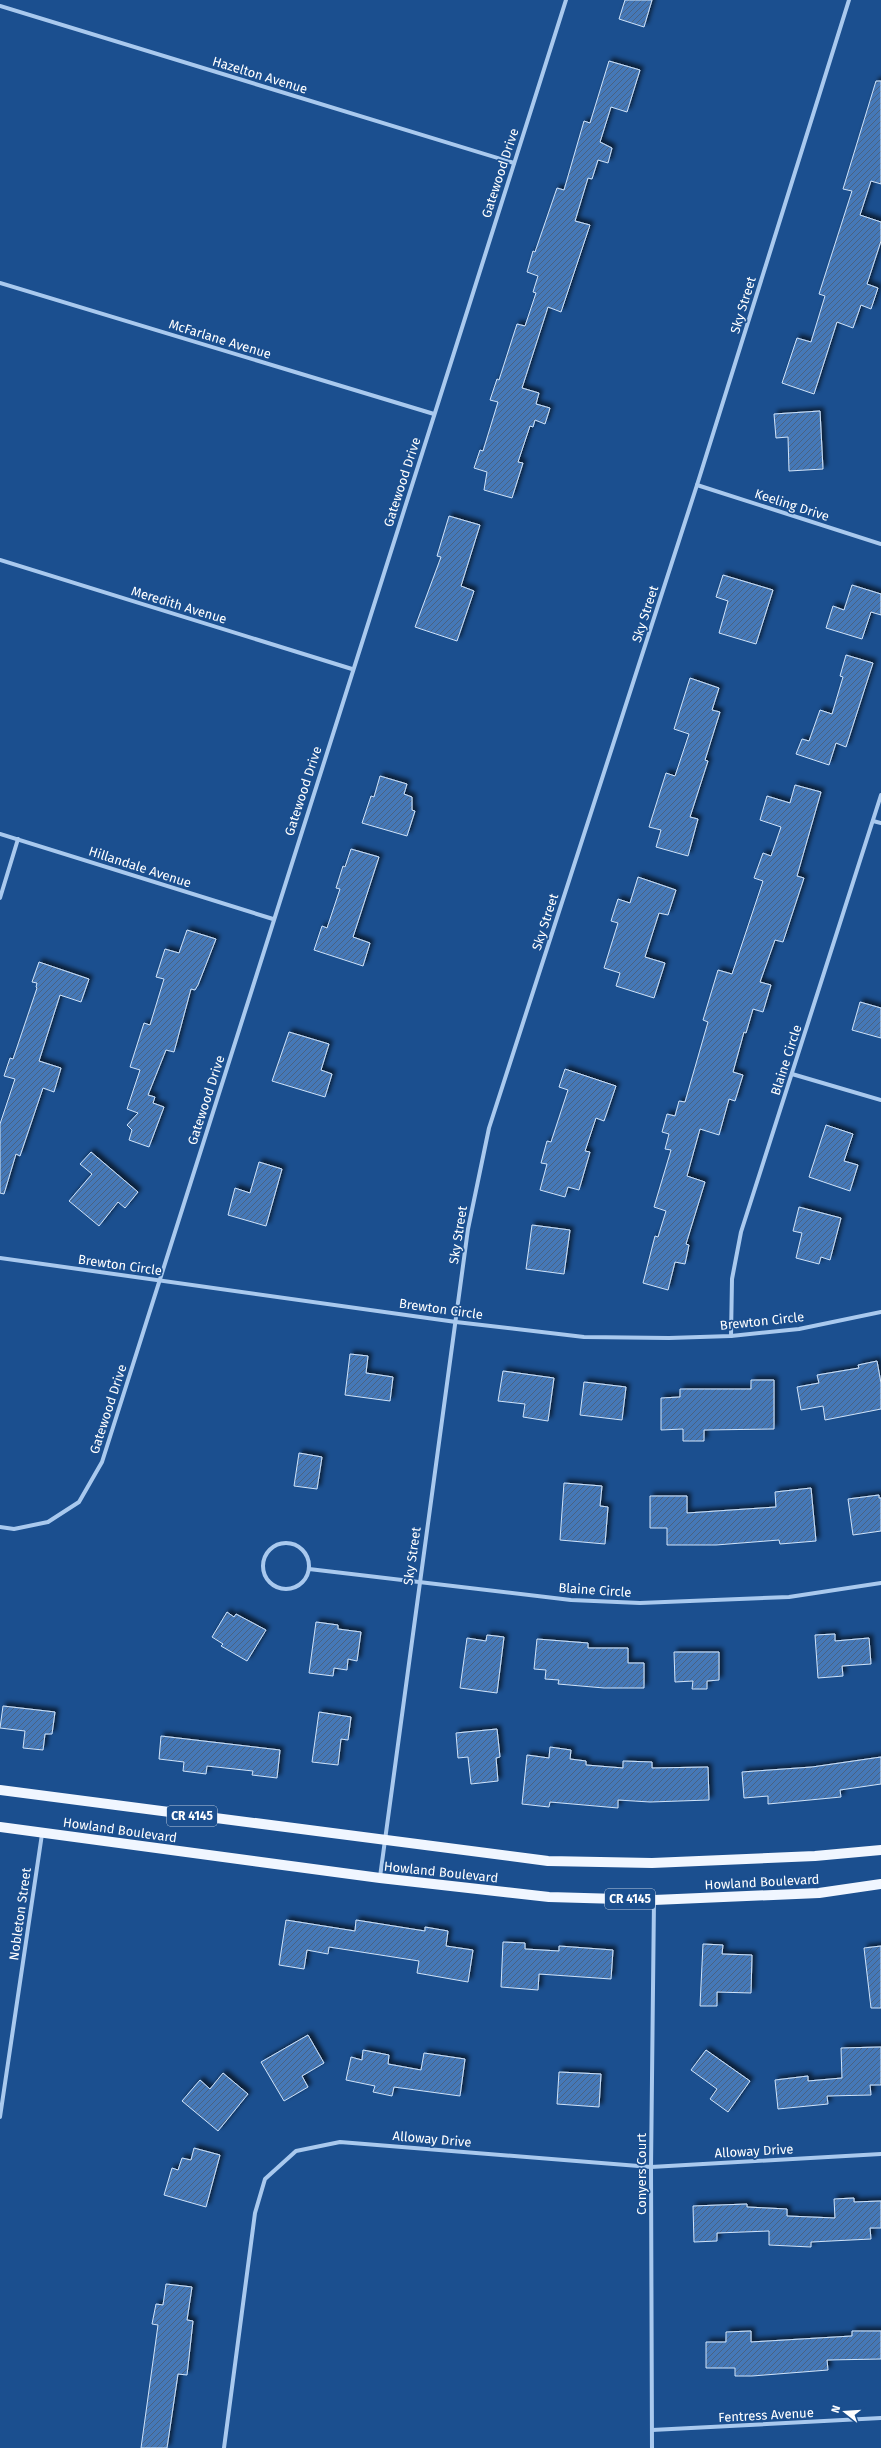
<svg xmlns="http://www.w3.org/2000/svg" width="881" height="2448" font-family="'Fira Sans',sans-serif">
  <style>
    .building { fill: url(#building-hatch); stroke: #cfe3fa; filter: url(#shadow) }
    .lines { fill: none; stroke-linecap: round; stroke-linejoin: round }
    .minor { stroke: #a9c9ee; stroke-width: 4 }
    .primary { stroke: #f0f6ff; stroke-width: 10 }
    .labels { text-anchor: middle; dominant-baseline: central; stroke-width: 3.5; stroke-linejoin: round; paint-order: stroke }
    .shield { fill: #1b4f8f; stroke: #bbcadd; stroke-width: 1 }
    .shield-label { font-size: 12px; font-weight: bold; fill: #fff }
    .street-label { font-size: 13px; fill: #fff; stroke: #1b4f8f }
  </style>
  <defs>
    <pattern id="building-hatch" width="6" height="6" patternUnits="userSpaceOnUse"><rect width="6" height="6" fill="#4478b7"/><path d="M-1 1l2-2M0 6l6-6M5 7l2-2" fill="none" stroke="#486282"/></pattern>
    <filter id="shadow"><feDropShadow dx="3.5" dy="-3.5" stdDeviation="2" flood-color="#0009"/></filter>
  </defs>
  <rect width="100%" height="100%" fill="#1b4f8f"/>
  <g class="building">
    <path d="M625,0H652L644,27L619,19Z"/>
    <path d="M609,61L640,70L627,112L611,107L600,142L612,148L608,163L598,160L592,179L588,178L575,221L590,225L561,312L548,307L522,388L539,393L536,404L550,408L545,424L535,420L533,427L530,426L518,462L523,463L512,498L484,490L487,472L474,468L480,450L483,451L498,402L490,400L497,379L499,380L517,324L525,326L536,293L533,292L538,276L527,272L533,251L535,252L557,188L564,190L584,121L590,123Z"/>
    <path d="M876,81H881V184L871,181L860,215L881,222V241L867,284L878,288L871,309L861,305L853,328L837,322L814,394L782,383L797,338L811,342L825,296L819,294L852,191L843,189Z"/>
    <path d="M820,411L823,469L789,471L788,437L776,438L774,414Z"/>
    <path d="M449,516L480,525L461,586L474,591L457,641L415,627L441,557L437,556Z"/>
    <path d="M723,575L773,590L756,644L719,633L728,601L716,597Z"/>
    <path d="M852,585L881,594V615L871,612L862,639L826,628L833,606L844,610Z"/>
    <path d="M846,655L873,663L846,747L836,743L829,765L796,754L802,739L809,741L820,710L832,714L843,677L840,676Z"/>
    <path d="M690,678L719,688L712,710L720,712L705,760L708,761L690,817L698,819L688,856L656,847L661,830L649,827L666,773L675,776L689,734L674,729Z"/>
    <path d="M380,776L407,784L404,794L412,797V810L415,811L407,836L362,823L371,796L374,797Z"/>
    <path d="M795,785L821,792L797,876L804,878L783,942L775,940L760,982L771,985L763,1012L753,1009L746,1033L744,1032L733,1072L743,1075L735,1101L729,1099L719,1135L700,1129L687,1176L705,1182L686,1244L689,1245L685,1264L675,1262L668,1290L643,1283L655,1236L658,1237L666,1211L654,1207L671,1150L665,1149L669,1134L662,1132L667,1114L675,1116L679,1101L685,1102L708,1022L703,1020L718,970L732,974L763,881L754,878L763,853L771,856L781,827L760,820L767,796L790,803Z"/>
    <path d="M351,849L379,857L353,937L370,943L363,966L314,950L322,926L327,928L340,889L336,888L343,866L345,867Z"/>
    <path d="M638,877L676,890L668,915L659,913L645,957L665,963L654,998L616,986L620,973L604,968L618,923L611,921L618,899L630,903Z"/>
    <path d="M187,930L216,939L198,985L195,990L191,989L174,1052L166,1050L148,1095L155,1097L153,1103L164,1107L149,1147L129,1140L132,1130L127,1125L138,1113L127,1109L140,1070L130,1067L144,1023L150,1025L164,979L156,977L165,949L179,953Z"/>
    <path d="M39,962L89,979L81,1002L60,995L39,1061L61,1068L54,1092L43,1088L20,1156L16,1154L4,1194L0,1193V1124L15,1079L4,1076L10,1058L13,1059L37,988L36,987L37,983L32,982Z"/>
    <path d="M860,1002L881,1008V1038L852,1030Z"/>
    <path d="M289,1032L329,1044L321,1070L332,1074L325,1097L272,1081Z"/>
    <path d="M565,1069L616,1086L604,1121L596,1118L585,1151L590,1152L579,1190L568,1187L565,1197L540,1190L547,1164L541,1163L547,1141L551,1142L568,1090L559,1087Z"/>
    <path d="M826,1125L853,1134L844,1161L858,1165L850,1191L809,1177Z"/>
    <path d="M91,1152L138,1192L125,1208L118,1202L99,1226L69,1201L92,1174L80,1164Z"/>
    <path d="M259,1162L282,1169L266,1226L228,1215L235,1188L250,1193Z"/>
    <path d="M799,1207L841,1218L830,1260L821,1257L819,1264L796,1258L802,1233L793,1231Z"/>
    <path d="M532,1225L570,1230L564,1274L526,1269Z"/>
    <path d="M350,1354L368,1356L366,1373L393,1377L390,1401L345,1395Z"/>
    <path d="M877,1361L881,1383V1409L825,1420L823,1406L801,1410L797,1387L819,1383L817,1375L859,1368L858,1365Z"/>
    <path d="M503,1371L554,1378L548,1421L523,1417L525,1404L498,1401Z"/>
    <path d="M751,1380H774V1429L704,1430V1441H683V1429L661,1430V1398L680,1397V1389H751Z"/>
    <path d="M584,1382L626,1387L622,1420L580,1415Z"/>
    <path d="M299,1453L322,1457L317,1489L294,1486Z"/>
    <path d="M564,1483L602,1486L600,1506L608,1507L605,1544L560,1540Z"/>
    <path d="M811,1488L816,1541L780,1544L779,1540L716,1545H667V1528H650V1496H687V1513L776,1507L775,1492Z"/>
    <path d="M879,1495V1498H881V1531L853,1535L848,1499Z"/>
    <path d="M227,1612L234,1617L236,1614L266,1630L247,1661L221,1646L223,1644L212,1637Z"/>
    <path d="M316,1622L338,1625V1629L361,1632L357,1661L348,1659L347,1670L334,1668L333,1676L309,1673Z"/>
    <path d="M835,1634V1641L869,1638L871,1664L842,1666L843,1676L818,1678L815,1635Z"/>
    <path d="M487,1635L504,1637L497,1693L460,1688L467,1638L486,1641Z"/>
    <path d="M537,1639L588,1643V1648H628V1663H644V1688H604L558,1684L559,1680L545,1679L546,1670L534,1669Z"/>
    <path d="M674,1652H719V1680L707,1681V1689H692L693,1681L675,1682Z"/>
    <path d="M3,1706L55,1712L52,1734H45L43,1750L23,1748L25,1731L0,1728Z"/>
    <path d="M319,1712L351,1717L348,1740L341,1739L338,1765L312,1762Z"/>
    <path d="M497,1729L500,1757L496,1758L498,1781L471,1784L468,1757L458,1758L456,1733Z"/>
    <path d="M161,1736L280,1750L277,1778L252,1775L253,1771L207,1766L206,1774L183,1771L184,1762L159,1759Z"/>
    <path d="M550,1747L571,1750L570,1759L586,1761V1765L623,1768V1761L652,1762V1768L708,1767L709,1800L650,1802L618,1800V1808L550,1802L549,1807L522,1804L527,1755L549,1758Z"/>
    <path d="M881,1757V1784L840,1790L841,1797L768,1804V1796L744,1798L742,1772L812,1767Z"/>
    <path d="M286,1920L355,1931L356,1920L425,1931V1927L448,1931L446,1946L473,1950L468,1982L417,1973L419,1961L329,1947L328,1954L307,1950L304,1969L279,1965Z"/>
    <path d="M503,1942L525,1943V1949L559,1951V1946L613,1950L611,1979L539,1974L538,1990L501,1987Z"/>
    <path d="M703,1944L723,1945L722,1954L752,1955L751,1993L717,1992V2006H700Z"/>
    <path d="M881,1946V2008H871L864,1948Z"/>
    <path d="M308,2035L324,2063L302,2076L308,2087L284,2101L261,2062Z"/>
    <path d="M881,2047V2085H870L871,2095L827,2096L828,2104L778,2109L775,2080L808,2076V2081L842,2078L841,2048Z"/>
    <path d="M363,2050L389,2055L388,2064L421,2070L424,2053L465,2059L460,2096L394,2087L392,2096L373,2092L375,2086L346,2080L351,2057L362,2060Z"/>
    <path d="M706,2050L750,2081L728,2112L710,2099L717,2089L691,2070Z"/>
    <path d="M559,2072L601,2074L599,2107L557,2104Z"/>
    <path d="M223,2073L248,2094L218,2131L182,2101L200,2080L210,2089Z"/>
    <path d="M194,2148L220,2155L206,2207L164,2195L172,2168L178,2170L182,2158L191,2160Z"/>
    <path d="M854,2198V2202L881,2201V2228H870L871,2239L811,2242V2247L769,2245V2231L717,2233V2241L694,2242L693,2206L747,2204V2207L787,2209V2216L835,2218L834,2199Z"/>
    <path d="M166,2284L192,2287L187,2320L193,2321L187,2375L178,2374L167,2448H141L158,2325L152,2324L156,2304L163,2305Z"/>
    <path d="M751,2331V2342L852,2336V2331H881V2359L827,2360L828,2370L752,2376H735V2368H706V2342H726V2332Z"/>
  </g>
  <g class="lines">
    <g class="minor">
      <path d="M0,6L514,163"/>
      <path d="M0,283L434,414"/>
      <path d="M697,485L881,544"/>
      <path d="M0,560L352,669"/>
      <path d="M873,821L881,823"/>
      <path d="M0,834L273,919"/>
      <path d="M0,898L18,839"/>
      <path d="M792,1074L881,1100"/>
      <path d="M0,1258L456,1322L584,1337L669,1338L731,1336L799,1329L881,1312"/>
      <path d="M731,1336L732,1279L741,1232L881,795"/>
      <path d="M0,1527L14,1529L48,1522L79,1502L102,1462L566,0"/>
      <circle cx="286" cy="1566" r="23"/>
      <path d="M309,1569L571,1600L640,1603L789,1597L881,1583"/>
      <path d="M380,1877L468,1229L489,1128L697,485L849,0"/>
      <path d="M0,2117L42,1834"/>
      <path d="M652,2430L881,2418"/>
      <path d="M224,2448L255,2213L265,2179L296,2151L340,2142L651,2167L881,2154"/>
      <path d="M652,2448L651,2167L654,1900"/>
    </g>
    <g class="primary">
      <path d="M0,1790L548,1861L652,1863L815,1856L881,1850"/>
      <path d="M0,1827L380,1878L549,1897L654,1900L819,1893L881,1884"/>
    </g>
  </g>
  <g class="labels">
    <g class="shield">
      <rect x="167" y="1806" width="50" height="20" rx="3"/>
      <rect x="605" y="1889" width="50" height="20" rx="3"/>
    </g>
    <g class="shield-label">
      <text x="192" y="1816">CR 4145</text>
      <text x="630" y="1899">CR 4145</text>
    </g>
    <g class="street-label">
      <text transform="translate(260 75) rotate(17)">Hazelton Avenue</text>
      <text transform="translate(500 173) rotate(-72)">Gatewood Drive</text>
      <text transform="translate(743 305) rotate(-73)">Sky Street</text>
      <text transform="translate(220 339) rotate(17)">McFarlane Avenue</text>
      <text transform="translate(402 482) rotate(-72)">Gatewood Drive</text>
      <text transform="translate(792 505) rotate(18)">Keeling Drive</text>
      <text transform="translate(179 605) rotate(17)">Meredith Avenue</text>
      <text transform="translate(645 614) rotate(-72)">Sky Street</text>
      <text transform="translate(303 791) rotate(-72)">Gatewood Drive</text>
      <text transform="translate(140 867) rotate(18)">Hillandale Avenue</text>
      <text transform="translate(545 922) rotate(-72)">Sky Street</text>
      <text transform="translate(786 1060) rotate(-72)">Blaine Circle</text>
      <text transform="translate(206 1100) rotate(-72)">Gatewood Drive</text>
      <text transform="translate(458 1235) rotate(-81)">Sky Street</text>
      <text transform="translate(120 1265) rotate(8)">Brewton Circle</text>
      <text transform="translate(441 1309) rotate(8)">Brewton Circle</text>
      <text transform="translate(762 1321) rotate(-6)">Brewton Circle</text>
      <text transform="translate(108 1409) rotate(-72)">Gatewood Drive</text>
      <text transform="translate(412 1556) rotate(-82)">Sky Street</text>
      <text transform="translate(595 1590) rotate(4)">Blaine Circle</text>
      <text transform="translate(120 1830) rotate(8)">Howland Boulevard</text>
      <text transform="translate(441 1872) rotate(6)">Howland Boulevard</text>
      <text transform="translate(762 1882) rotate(-3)">Howland Boulevard</text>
      <text transform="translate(20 1914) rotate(-82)">Nobleton Street</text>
      <text transform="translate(432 2139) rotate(5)">Alloway Drive</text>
      <text transform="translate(754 2151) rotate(-3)">Alloway Drive</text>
      <text transform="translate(641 2174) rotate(-90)">Conyers Court</text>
      <text transform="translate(766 2415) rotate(-3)">Fentress Avenue</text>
    </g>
  </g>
  <g transform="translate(845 2412) rotate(287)" stroke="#1b4f8f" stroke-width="3" paint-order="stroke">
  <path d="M0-3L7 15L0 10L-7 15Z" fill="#ffffff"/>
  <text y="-6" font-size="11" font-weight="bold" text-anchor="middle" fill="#ffffff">N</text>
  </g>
</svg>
